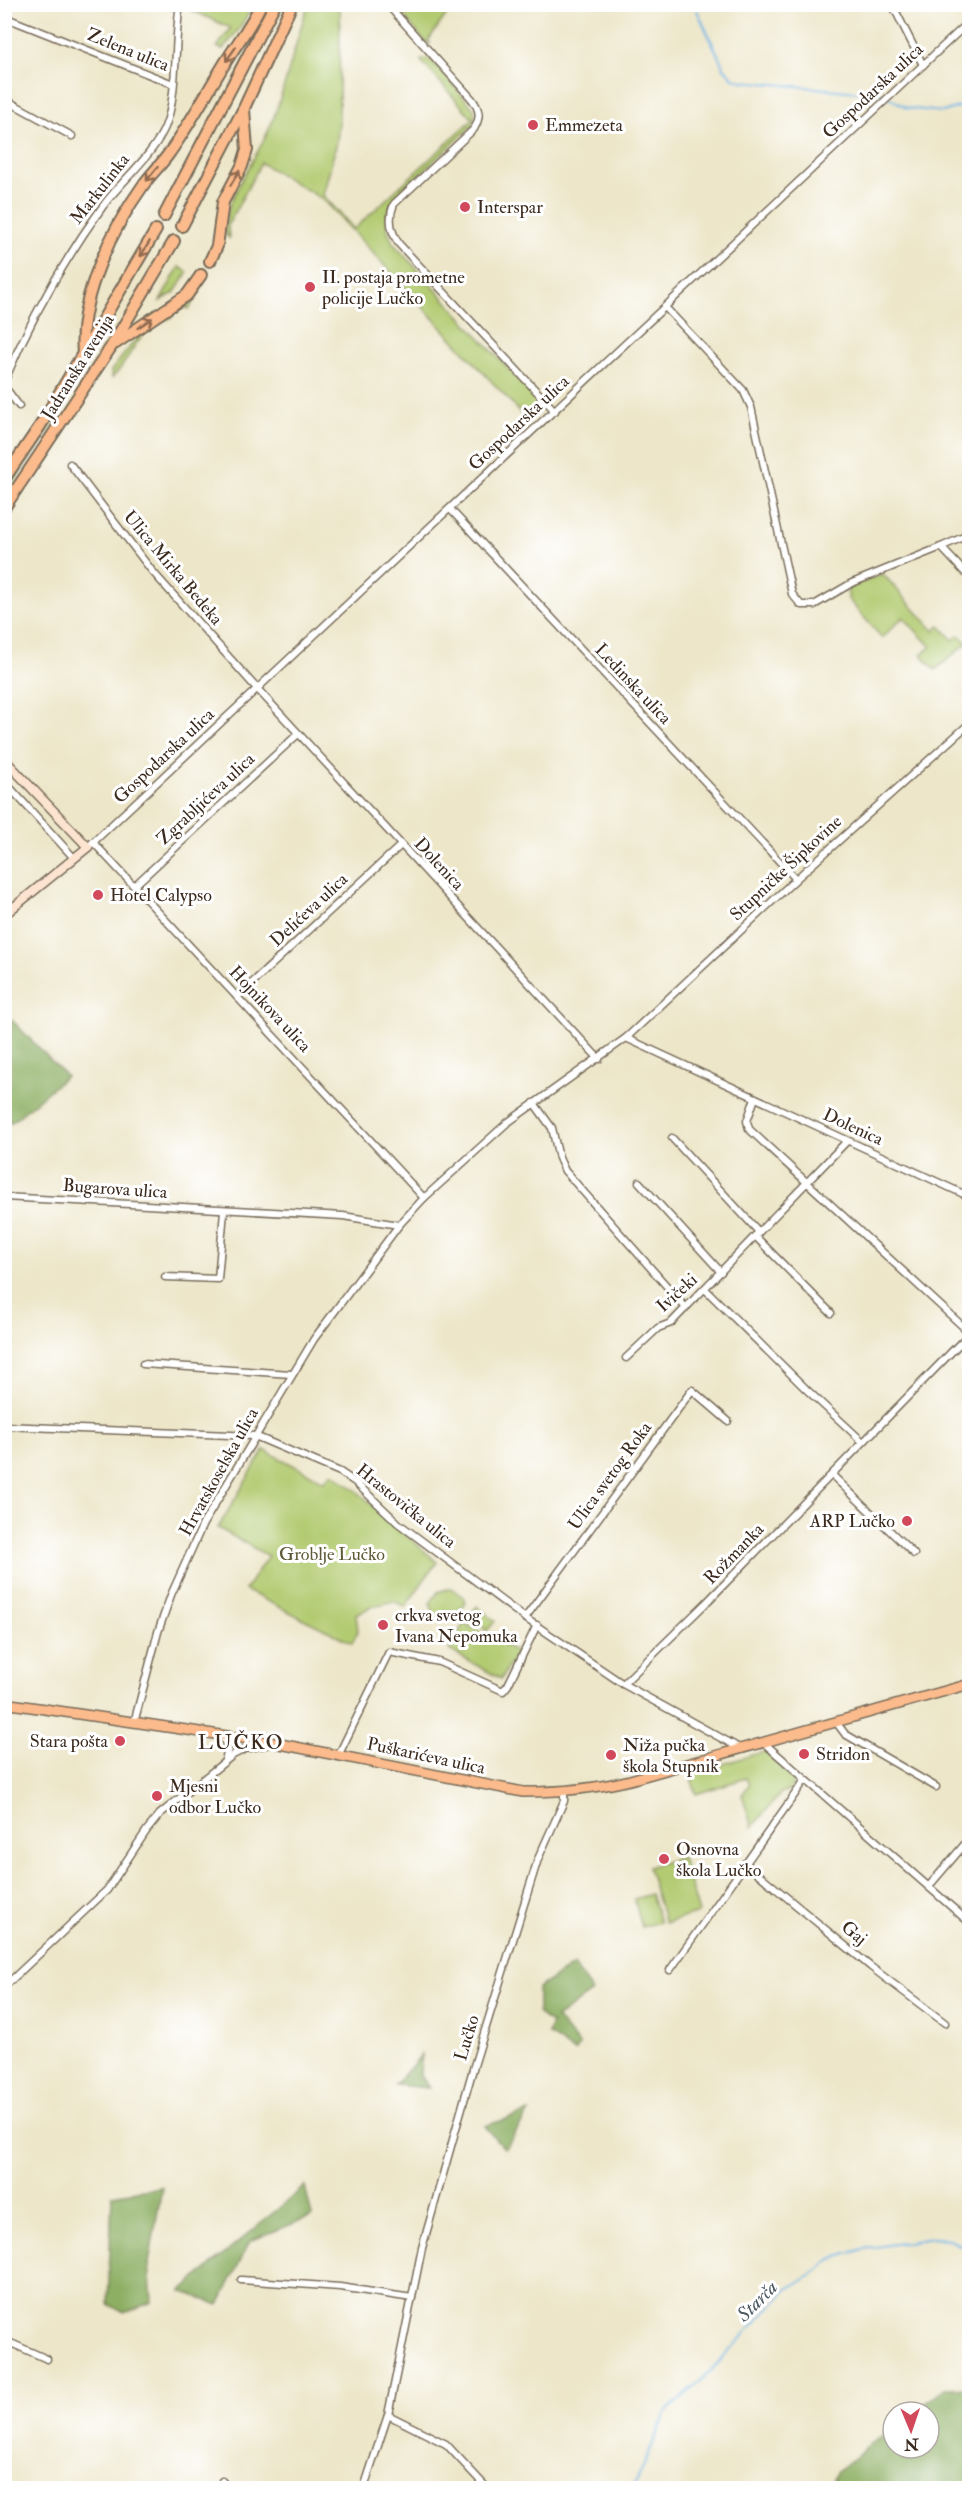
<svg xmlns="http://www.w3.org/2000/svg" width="974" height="2493" font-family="'IM FELL Double Pica',serif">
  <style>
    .green { fill: #b2cb71; stroke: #767a48; stroke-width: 1.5 }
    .forest { fill: #8daf63; stroke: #646c40; stroke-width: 1.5 }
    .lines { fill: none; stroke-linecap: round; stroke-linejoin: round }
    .stream { stroke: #6db3e4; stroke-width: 2 }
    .minor-casing { stroke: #796c5a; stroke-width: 9 }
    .secondary-casing { stroke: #796c5a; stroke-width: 11 }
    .primary-casing { stroke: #796c5a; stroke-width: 12 }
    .motorway-casing { stroke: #796c5a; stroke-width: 14 }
    .minor { stroke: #fff; stroke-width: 6 }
    .secondary { stroke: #fde4d1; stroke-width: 8 }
    .primary { stroke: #fbbb8c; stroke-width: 9 }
    .motorway { stroke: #fbbb8c; stroke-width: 10 }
    .oneway { stroke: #916b50 }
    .poi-dot { fill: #d1495b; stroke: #fff; stroke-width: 2 }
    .labels { text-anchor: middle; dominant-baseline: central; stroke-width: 6; stroke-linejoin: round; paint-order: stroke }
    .street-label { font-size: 18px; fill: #3b2a1e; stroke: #fff }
    .poi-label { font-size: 18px; fill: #3b2a1e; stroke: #fff; text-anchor: start }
    .park-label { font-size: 18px; fill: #5f5a37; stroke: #fff }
    .water-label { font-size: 20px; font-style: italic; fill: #4c5a63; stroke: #fff }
    .quarter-label { font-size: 21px; letter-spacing: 1.5px; fill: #3b2a1e; stroke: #fff }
  </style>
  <rect width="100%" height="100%" fill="#fff"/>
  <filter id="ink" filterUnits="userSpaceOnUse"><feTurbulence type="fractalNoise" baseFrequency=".0167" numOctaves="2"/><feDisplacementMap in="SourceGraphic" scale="12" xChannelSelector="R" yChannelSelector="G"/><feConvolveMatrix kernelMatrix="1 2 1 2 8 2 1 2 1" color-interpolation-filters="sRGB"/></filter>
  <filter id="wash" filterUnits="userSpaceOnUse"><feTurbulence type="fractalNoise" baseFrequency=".008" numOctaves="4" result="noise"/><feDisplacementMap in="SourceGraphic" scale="24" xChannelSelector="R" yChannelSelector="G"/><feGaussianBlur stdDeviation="1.35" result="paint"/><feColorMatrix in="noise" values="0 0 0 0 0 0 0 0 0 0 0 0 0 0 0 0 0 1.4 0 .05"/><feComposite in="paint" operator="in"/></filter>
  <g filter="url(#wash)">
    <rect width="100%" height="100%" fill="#ede6c9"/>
    <g class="green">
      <path d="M184,5L253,4V5L240,28L223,49L217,47L231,28L184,7Z"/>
      <path d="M308,5H340L339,122L337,142L323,195L354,229L473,119L421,61L422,59H430L474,109L475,118L472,126L397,195C385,209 384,226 393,243L540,403L541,410L481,469H478L528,421L324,200L261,163L228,225L229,238L225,234C224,196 255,163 269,129C286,89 294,46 308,5Z"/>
      <path d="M395,5H453L428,41L431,44L424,41Z"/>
      <path d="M179,267L188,272L174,293L160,301Z"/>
      <path d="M201,289L189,309L182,306L170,314L172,318C138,323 133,358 112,378L111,371L144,329L191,298Z"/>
      <path d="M51,421L54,424L5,497V491Z"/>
      <path d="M883,574L934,631L940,626L953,640L959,635L967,643L935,670L921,654L931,647L903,617L882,638L848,599V588Z"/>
      <path d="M264,1450L324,1481L333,1473L358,1492L437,1562L405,1607L394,1601L371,1607L356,1614L358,1631L352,1643L245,1590L268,1556L218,1528Z"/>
      <path d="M451,1588L464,1597L465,1604L453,1615L436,1619L430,1603L438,1592Z"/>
      <path d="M477,1606L495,1621L487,1631L469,1616Z"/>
      <path d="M464,1623L517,1652L501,1679L449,1650Z"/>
      <path d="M765,1751L795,1780L790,1790L781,1793L752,1827L742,1795L749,1785L746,1778L696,1794L690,1774Z"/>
      <path d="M682,1857L699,1913L665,1923L648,1867Z"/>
      <path d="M651,1894L660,1922L642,1927L634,1899Z"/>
    </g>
    <g class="forest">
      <path d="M5,1013L66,1076L11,1123L5,1114Z"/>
      <path d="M574,1965L592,1992L556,2018L580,2046L574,2052L548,2034L552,2023L538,2014V1988Z"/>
      <path d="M422,2054L420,2074L429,2088L395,2085Z"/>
      <path d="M529,2112L505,2149L484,2126Z"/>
      <path d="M305,2186L312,2216L250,2241L219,2305L181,2291Z"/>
      <path d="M162,2187L149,2263L152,2302L124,2313L108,2304L112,2195Z"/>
      <path d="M969,2387V2488H830L836,2472L893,2427V2448H929V2412H913L945,2388Z"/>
    </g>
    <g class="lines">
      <g class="stream">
        <path d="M694,4L724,68L733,78L742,81L858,92H880L907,108L924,110L943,112L970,103"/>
        <path d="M634,2488L665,2415L671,2407L704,2378L786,2290L812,2275L831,2259L863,2249L933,2238L947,2239L970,2249"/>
      </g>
    </g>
  </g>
  <g filter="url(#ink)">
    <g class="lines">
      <g class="minor-casing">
        <g id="minor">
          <path d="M387,4L472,99C480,110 481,117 474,129L394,204C388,218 390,231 399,244L555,411"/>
          <path d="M892,4L923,65"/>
          <path d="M4,17L173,84"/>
          <path d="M4,99L72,136"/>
          <path d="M665,307L743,390L751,407L792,594L801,605H814L852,583L941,547"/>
          <path d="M4,382C30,320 64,260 103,206C122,180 152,157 165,127C178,96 174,40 180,4"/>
          <path d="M4,386L19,406"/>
          <path d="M70,464L152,571L251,682L599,1059"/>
          <path d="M450,509L796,879"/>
          <path d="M970,534L941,547L970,578"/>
          <path d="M4,781L74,858"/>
          <path d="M93,842L424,1198"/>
          <path d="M88,847L970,21"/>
          <path d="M134,886L298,734"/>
          <path d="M237,997L401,845"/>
          <path d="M626,1038L970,1197"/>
          <path d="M755,1098L747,1121L749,1129L970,1333"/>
          <path d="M534,1103L552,1128L559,1158L565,1171L686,1308"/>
          <path d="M672,1138L759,1232"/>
          <path d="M639,1182L721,1272"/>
          <path d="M4,1197L343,1216L399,1225"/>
          <path d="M755,1236L831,1313"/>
          <path d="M165,1277L218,1279L224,1211"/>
          <path d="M705,1289L806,1389L863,1442"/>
          <path d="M626,1358L658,1328L671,1323L847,1141"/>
          <path d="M143,1364L291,1374"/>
          <path d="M4,1426L255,1436L340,1472L355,1482L398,1523L525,1618L623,1684L741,1749"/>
          <path d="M832,1475L914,1554"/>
          <path d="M525,1618L692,1390L728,1421"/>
          <path d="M623,1684L705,1604L970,1333"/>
          <path d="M836,1722L845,1734L936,1787"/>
          <path d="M134,1723L158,1632L171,1595L203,1524L314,1339L399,1225L424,1198L507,1123L626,1038L796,879L970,723"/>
          <path d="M223,1737L228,1749L225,1760"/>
          <path d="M764,1743L970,1923"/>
          <path d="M339,1754L389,1652L439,1662L503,1691L508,1685L537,1625"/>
          <path d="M745,1863L871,1967L945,2023"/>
          <path d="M929,1886L970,1838"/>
          <path d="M670,1970L805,1780"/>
          <path d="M4,1987L107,1890L147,1830L160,1814L233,1755L245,1749L269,1744"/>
          <path d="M241,2280L340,2287L412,2298"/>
          <path d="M4,2340L47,2359"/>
          <path d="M388,2415L446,2444L487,2488"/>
          <path d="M222,2481L228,2488"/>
          <path d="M364,2488L388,2415L422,2248L473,2069L538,1859L564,1801V1792"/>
        </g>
      </g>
      <g class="secondary-casing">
        <path id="secondary" d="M4,759L88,847L4,915"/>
      </g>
      <g class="primary-casing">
        <path id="primary" d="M4,1703L275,1743L523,1792C560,1792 594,1789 630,1780L970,1684"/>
      </g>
      <g class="motorway-casing">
        <g id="motorway">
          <path d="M164,216L275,4"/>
          <path d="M182,226L244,108L292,4"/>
          <path d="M210,261L217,246L223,202L242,166L247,150L244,109"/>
          <path d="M116,343L187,295L201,275"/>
          <path d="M83,354C78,297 112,229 144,184C152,173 162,164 170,152C190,124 207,92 225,63C237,43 251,26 261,4"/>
          <path d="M4,479L40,426L156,230"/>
          <path d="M4,508L111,347L174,241"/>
        </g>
      </g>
      <use href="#minor" class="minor"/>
      <use href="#secondary" class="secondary"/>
      <use href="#primary" class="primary"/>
      <use href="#motorway" class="motorway"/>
    </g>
    <defs><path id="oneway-shaft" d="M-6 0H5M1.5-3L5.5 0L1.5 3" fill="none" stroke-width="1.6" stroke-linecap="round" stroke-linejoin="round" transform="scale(1.5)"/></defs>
    <g class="oneway">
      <use href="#oneway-shaft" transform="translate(231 54) rotate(125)"/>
      <use href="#oneway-shaft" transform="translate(152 174) rotate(129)"/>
      <use href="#oneway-shaft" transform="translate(235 178) rotate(-59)"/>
      <use href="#oneway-shaft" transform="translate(145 249) rotate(121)"/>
      <use href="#oneway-shaft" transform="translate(145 323) rotate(-34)"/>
    </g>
  </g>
  <g class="poi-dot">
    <circle cx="533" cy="125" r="6"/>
    <circle cx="465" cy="207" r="6"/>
    <circle cx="310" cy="287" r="6"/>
    <circle cx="98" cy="895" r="6"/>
    <circle cx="907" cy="1521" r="6"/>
    <circle cx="383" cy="1625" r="6"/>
    <circle cx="120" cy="1741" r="6"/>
    <circle cx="804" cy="1754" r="6"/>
    <circle cx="611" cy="1755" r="6"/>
    <circle cx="157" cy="1796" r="6"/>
    <circle cx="664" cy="1859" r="6"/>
  </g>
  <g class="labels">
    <g class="street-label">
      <text transform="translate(128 50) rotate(22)">Zelena ulica</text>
      <text transform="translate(873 91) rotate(-43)">Gospodarska ulica</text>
      <text transform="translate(100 189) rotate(-52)">Markulinka</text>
      <text transform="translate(78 367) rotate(-58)">Jadranska avenija</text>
      <text transform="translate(519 423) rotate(-43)">Gospodarska ulica</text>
      <text transform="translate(173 568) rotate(50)">Ulica Mirka Bedeka</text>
      <text transform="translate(633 684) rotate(47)">Ledinska ulica</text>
      <text transform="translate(164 756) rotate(-43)">Gospodarska ulica</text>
      <text transform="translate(206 799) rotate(-43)">Zgrabljićeva ulica</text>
      <text transform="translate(439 864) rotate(47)">Dolenica</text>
      <text transform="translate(786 868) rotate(-43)">Stupničke Šipkovine</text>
      <text transform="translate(309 910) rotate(-43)">Delićeva ulica</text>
      <text transform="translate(270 1009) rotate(47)">Hojnikova ulica</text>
      <text transform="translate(853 1127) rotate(25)">Dolenica</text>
      <text transform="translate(115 1189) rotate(4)">Bugarova ulica</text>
      <text transform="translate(677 1293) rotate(-42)">Ivičeki</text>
      <text transform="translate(219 1472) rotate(-61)">Hrvatskoselska ulica</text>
      <text transform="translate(610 1476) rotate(-54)">Ulica svetog Roka</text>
      <text transform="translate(406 1506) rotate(39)">Hrastovička ulica</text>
      <text transform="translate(734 1554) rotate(-46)">Rožmanka</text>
      <text transform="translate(426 1756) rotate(12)">Puškarićeva ulica</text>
      <text transform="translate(854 1933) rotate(40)">Gaj</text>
      <text transform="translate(467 2038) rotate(-73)">Lučko</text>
    </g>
    <g class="poi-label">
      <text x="545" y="125">Emmezeta</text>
      <text x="477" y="207">Interspar</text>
      <text x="322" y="277">II. postaja prometne<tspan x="322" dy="21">policije Lučko</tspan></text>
      <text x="110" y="895">Hotel Calypso</text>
      <text x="895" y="1521" text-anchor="end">ARP Lučko</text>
      <text x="395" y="1615">crkva svetog<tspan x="395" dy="21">Ivana Nepomuka</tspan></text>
      <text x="108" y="1741" text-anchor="end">Stara pošta</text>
      <text x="623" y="1745">Niža pučka<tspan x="623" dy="21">škola Stupnik</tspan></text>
      <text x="816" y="1754">Stridon</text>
      <text x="169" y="1786">Mjesni<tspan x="169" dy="21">odbor Lučko</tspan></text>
      <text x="676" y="1849">Osnovna<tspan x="676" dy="21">škola Lučko</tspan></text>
    </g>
    <g class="park-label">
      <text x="332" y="1554">Groblje Lučko</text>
    </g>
    <g class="water-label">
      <text transform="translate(757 2301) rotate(-45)">Starča</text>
    </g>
    <g class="quarter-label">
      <text x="241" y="1742">LUČKO</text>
    </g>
  </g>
  <rect width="974" height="2493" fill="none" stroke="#fff" stroke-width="24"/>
  <g transform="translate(911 2430) rotate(178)"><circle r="28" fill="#ffffff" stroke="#b1aaa5" stroke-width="1.5"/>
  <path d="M0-4.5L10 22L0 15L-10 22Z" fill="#d1495b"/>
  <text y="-9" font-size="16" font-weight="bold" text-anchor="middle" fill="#3b2a1e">N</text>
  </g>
</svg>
